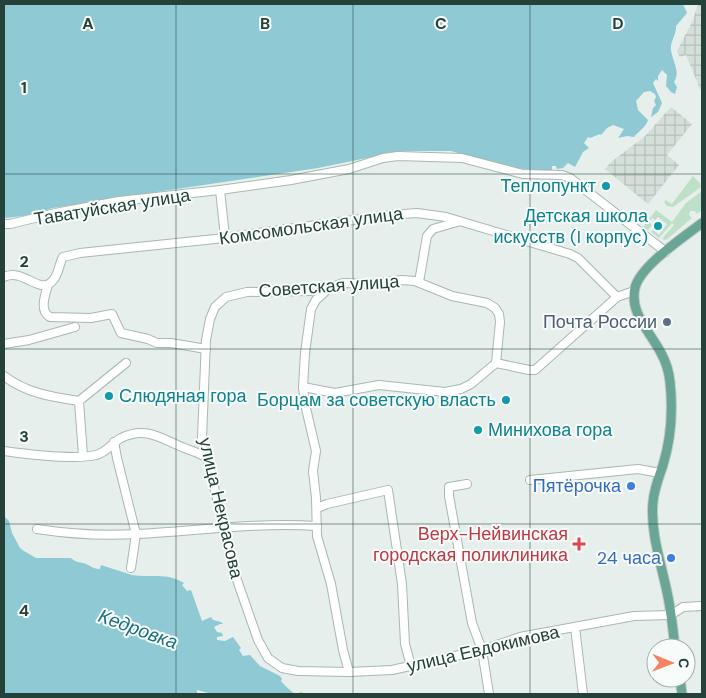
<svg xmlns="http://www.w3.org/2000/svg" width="706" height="698" font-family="'DM Sans',sans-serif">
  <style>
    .industrial { fill: url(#industrial-grid) }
    .grass { fill: #bfe0c8 }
    .water { fill: #8ec9d4 }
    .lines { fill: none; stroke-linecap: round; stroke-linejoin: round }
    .minor-casing { stroke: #a8b8b2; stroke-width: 10 }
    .major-casing { stroke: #c2cac8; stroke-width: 11 }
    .minor { stroke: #fff; stroke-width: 8 }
    .major { stroke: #6aa596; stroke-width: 9 }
    .grid { fill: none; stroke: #24423a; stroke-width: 1; stroke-opacity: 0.55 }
    .culture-dot { fill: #0f9aa8; stroke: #f7fbf9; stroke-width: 2 }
    .service-dot { fill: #5c6f8a; stroke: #f7fbf9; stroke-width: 2 }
    .shop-dot { fill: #3f7fe0; stroke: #f7fbf9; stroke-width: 2 }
    .health-dot { fill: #e0444e; stroke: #f7fbf9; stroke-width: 2 }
    .labels { text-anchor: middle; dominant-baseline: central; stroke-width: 4; stroke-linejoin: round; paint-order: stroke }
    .culture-label { font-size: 18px; fill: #0d838f; stroke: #f7fbf9; text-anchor: end }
    .street-label { font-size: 18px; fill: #24423a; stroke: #f7fbf9 }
    .service-label { font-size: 18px; fill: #4e5e75; stroke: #f7fbf9; text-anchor: end }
    .shop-label { font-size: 18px; fill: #366cbe; stroke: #f7fbf9; text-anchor: end }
    .health-label { font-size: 18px; fill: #be3a42; stroke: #f7fbf9; text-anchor: end }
    .water-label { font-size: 19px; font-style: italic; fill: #1c6f80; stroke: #f7fbf9 }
    .grid-label { font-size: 16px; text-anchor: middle; font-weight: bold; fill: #24423a; stroke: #f7fbf9; stroke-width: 4; stroke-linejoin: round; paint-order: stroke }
  </style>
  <defs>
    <pattern id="industrial-grid" width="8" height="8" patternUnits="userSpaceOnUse" patternTransform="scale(1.25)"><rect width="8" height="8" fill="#d4dfda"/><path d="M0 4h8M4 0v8" fill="none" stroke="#b6c1bc"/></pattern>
  </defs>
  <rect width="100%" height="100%" fill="#e6efeb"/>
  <g class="industrial">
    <path d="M698,4H702V94L686,55L680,57L677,51L693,20Z"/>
    <path d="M671,107L692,124L667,155L679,165L648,204L605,169L611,162L644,137Z"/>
  </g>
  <g class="grass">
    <path d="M693,176L700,183L701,187L673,207L667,206L664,202L666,200L672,204Z"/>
    <path d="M702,191V210L697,214L695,211H690L689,215L692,218L666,240L662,239L674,225L672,223L659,238L651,232L653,230L659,235L667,224L658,217L655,220L652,218L649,222L652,225L648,230L643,227L656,210L672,222L686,203Z"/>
  </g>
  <g class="water">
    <path d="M4,4H683L687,13L676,26C677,34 670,41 671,50C672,60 681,72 674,82L677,87L675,94L671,92L666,86L667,75L662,70L658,76V81L656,79L653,83L662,103L658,112L651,117L653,108L656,105L654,101L656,97L655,94L650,91L644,92L636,101L638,110L648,120C646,127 638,132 634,137L627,136L618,138L624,129L613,125L607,128L601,135L600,134L590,138L588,137L584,143L589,148L583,152L575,167L568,163L563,168L557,169L556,166H552V171L513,168L451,151H401L318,168L109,199L53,208L31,215L6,218L4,217Z"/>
    <path d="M4,516L9,521L12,533L20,548L24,551L36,558H71C77,564 81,561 88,565C94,568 92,568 100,569L101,565C111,568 122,572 132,575C150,578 167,572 184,583L182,585L187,591L191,590L202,621L211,617L213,620L221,622L223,624H220L214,627L217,632L222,633L223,636L217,637V640L225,641L233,637L241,648L239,650L243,656L250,655L260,666L280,676L282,679L281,681C282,683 293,693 295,694L302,692L303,694H212L197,690V694H4Z"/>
  </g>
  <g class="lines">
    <g class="minor-casing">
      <g id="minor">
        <path d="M220,190L225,237"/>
        <path d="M4,224H10L60,212L119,201L220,190L291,180L349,169L383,158L398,156L462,158L523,174L562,175L570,178L666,252"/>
        <path d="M4,277C24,267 41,298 54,279C59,273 59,264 63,257L80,253L215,239L390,215L417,213L446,217L570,254L578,258L617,297"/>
        <path d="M419,282L427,236L433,229L457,222"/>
        <path d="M48,285C45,295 39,311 50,317L91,318L112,314L121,333L148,339L157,343H171L206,349"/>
        <path d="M328,289L316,300L311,309L305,353L303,387L305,404L316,451L313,471L316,498L317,536L331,584L343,650L349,672"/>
        <path d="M4,344L29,340L75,327"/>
        <path d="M496,363L500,322L499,314L495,308L487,303L452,296L415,281L402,280L370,284L343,283L330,288L310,291L247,292L226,297L215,307L210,319L206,340L202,438L237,580L258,640L268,658L282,668L298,671L349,672L392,670L482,650L520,637L634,616L671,615L683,607L702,606"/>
        <path d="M496,363L529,370H535L617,297L634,291"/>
        <path d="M4,376C26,393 52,397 79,401"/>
        <path d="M303,387L335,393L379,385L445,392L461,389L471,384L496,363"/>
        <path d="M114,442L117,458L136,534L131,568"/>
        <path d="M4,451C26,454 75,460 96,455C106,453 112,443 121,438C146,426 160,438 182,447C191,451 199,452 207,458"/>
        <path d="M83,456L79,401L126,363"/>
        <path d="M530,480L638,469L660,473"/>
        <path d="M467,484L449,487V496L472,623L482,650L489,694"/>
        <path d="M317,508L327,504L388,490L402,584L405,644L411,666"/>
        <path d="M37,529C70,534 104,536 137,534C197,531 256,522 317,526"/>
        <path d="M575,627L583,694"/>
      </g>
    </g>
    <g class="major-casing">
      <g id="major">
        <path d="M675,648C673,629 671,610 667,592C661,563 650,531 653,502C654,489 659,477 663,465C671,439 673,410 670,382C669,372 666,362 661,353C651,333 629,313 635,288C640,266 684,237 702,223"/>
        <path d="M680,678L682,694"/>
      </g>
    </g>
    <use href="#minor" class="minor"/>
    <use href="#major" class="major"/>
  </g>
  <path class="grid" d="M176,4V694M353,4V694M530,4V694M4,174H702M4,349H702M4,524H702"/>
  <g class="culture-dot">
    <circle cx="606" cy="186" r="5"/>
    <circle cx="658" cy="226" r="5"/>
    <circle cx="109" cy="396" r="5"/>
    <circle cx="506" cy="400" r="5"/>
    <circle cx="478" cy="430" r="5"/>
  </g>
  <circle class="service-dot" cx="667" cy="322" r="5"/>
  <g class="shop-dot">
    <circle cx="631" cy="486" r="5"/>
    <circle cx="671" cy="558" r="5"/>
  </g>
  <path class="health-dot" d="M576.5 536.5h5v5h5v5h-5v5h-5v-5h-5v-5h5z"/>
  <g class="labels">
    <g class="culture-label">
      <text x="596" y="186">Теплопункт</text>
      <text x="648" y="216">Детская школа<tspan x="648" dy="21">искусств (I корпус)</tspan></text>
      <text x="119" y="396" text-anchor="start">Слюдяная гора</text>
      <text x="496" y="400">Борцам за советскую власть</text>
      <text x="488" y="430" text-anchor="start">Минихова гора</text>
    </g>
    <g class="street-label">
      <text transform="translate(112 207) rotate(-9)">Таватуйская улица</text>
      <text transform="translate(311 226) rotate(-8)">Комсомольская улица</text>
      <text transform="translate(329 286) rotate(-4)">Советская улица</text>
      <text transform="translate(221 508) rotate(77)">улица Некрасова</text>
      <text transform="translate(483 649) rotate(-13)">улица Евдокимова</text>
    </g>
    <g class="service-label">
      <text x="657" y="322">Почта России</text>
    </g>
    <g class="shop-label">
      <text x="621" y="486">Пятёрочка</text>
      <text x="661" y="558">24 часа</text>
    </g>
    <g class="health-label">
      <text x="568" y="534">Верх-Нейвинская<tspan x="568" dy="21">городская поликлиника</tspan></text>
    </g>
    <g class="water-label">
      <text transform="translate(138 629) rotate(20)">Кедровка</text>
    </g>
  </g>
  <g class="grid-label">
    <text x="88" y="29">A</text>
    <text x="265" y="29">B</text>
    <text x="441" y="29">C</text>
    <text x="618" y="29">D</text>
    <text x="24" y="93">1</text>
    <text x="24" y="267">2</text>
    <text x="24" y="442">3</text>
    <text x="24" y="616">4</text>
  </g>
  <rect width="706" height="698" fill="none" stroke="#24423a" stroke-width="10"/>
  <g transform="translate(671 663) rotate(91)"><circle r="24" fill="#f7fbf9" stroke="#a3b1ad"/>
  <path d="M0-4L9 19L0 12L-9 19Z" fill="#f4845f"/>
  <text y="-8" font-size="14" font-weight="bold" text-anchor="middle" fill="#24423a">С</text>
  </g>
</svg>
